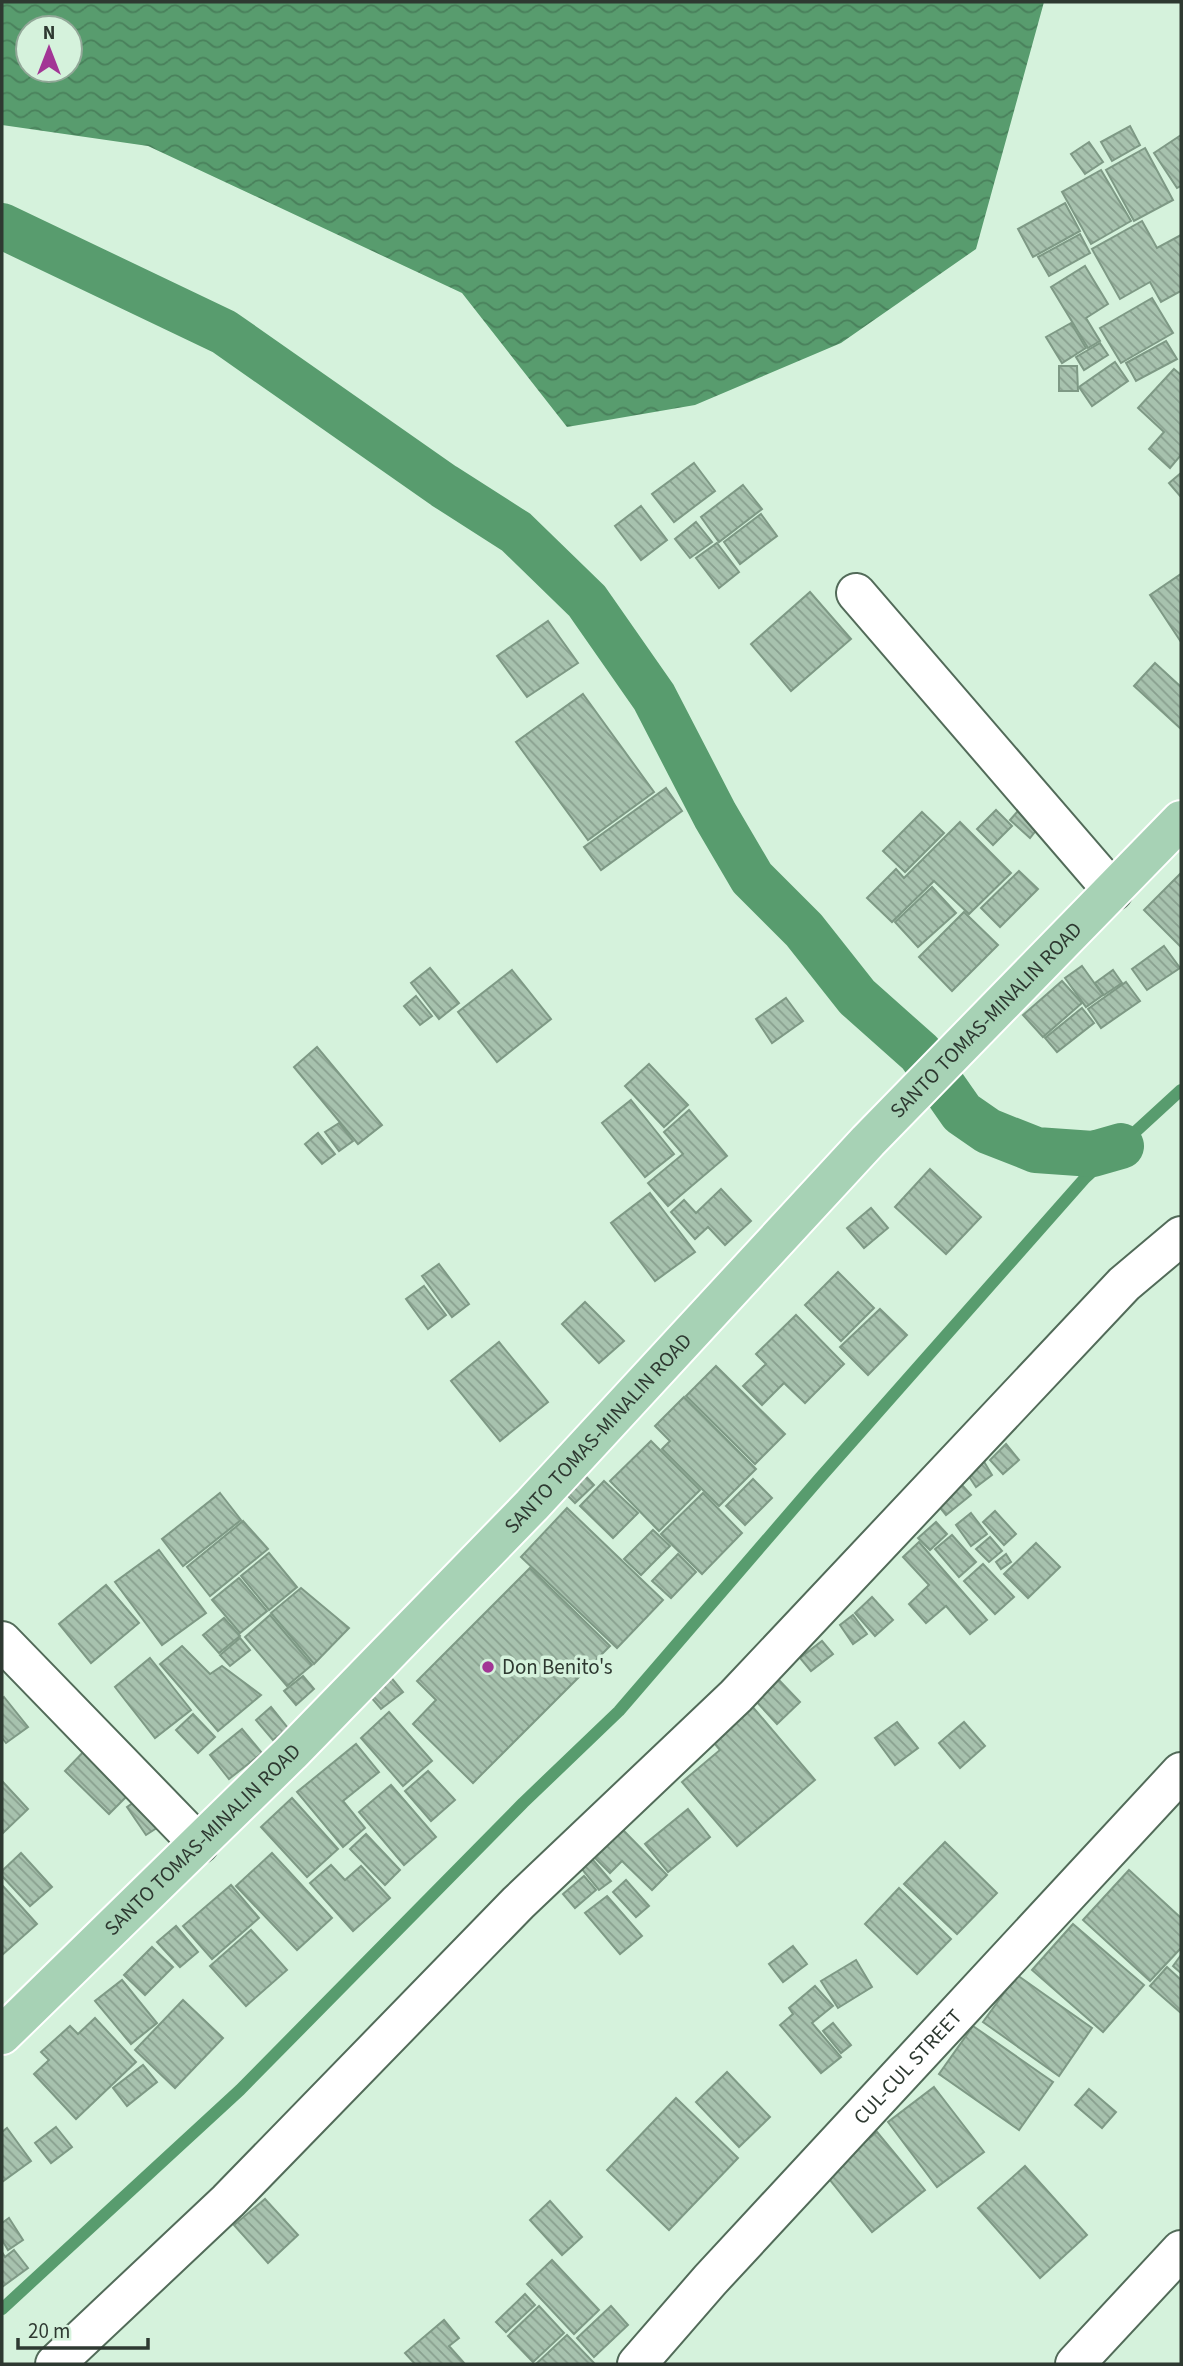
<svg xmlns="http://www.w3.org/2000/svg" width="1183" height="2366" font-family="'Source Sans 3',sans-serif">
  <style>
    .water { fill: url(#water-waves); fill-rule: evenodd }
    .lines { fill: none; stroke-linecap: round; stroke-linejoin: round }
    .stream { stroke: #589c6e; stroke-width: 12 }
    .canal { stroke: #589c6e; stroke-width: 46 }
    .building { fill: url(#building-back-hatch); stroke: #7e9985; stroke-width: 2 }
    .minor-casing { stroke: #526b59; stroke-width: 42 }
    .major-casing { stroke: #fff; stroke-width: 42 }
    .minor { stroke: #fff; stroke-width: 38 }
    .major { stroke: #a7d2b5; stroke-width: 38 }
    .poi-dot { fill: #a23695; stroke: #d5f2dc; stroke-width: 2.5 }
    .labels { text-anchor: middle; dominant-baseline: central; stroke-width: 7; stroke-linejoin: round; paint-order: stroke }
    .street-label { font-size: 21px; fill: #2e3931; stroke: #d5f2dc }
    .poi-label { font-size: 21px; fill: #2e3931; stroke: #d5f2dc; text-anchor: start }
  </style>
  <defs>
    <pattern id="water-waves" width="16" height="10" patternUnits="userSpaceOnUse" patternTransform="scale(1.75)"><rect width="16" height="10" fill="#589c6e"/><path d="M0 5q4-4 8 0t8 0" fill="none" stroke="#49805b"/></pattern>
    <pattern id="building-back-hatch" width="6" height="6" patternUnits="userSpaceOnUse" patternTransform="scale(1.75)"><rect width="6" height="6" fill="#a7c2ae"/><path d="M-1 5l2 2M0 0l6 6M5-1l2 2" fill="none" stroke="#889f8e"/></pattern>
  </defs>
  <rect width="100%" height="100%" fill="#d5f2dc"/>
  <path class="water" d="M2,2H1044L976,249L841,343L695,405L567,427L462,293L148,146L2,125ZM28,28H70V70H28Z"/>
  <g class="lines">
    <path class="stream" d="M2,2309L240,2090L523,1803L619,1711L819,1479L1085,1178L1181,1090"/>
    <path class="canal" d="M2,226L224,332L444,486L516,532L587,601L654,697L715,815L752,878L804,930L857,997L920,1053L962,1113L988,1131L1036,1150L1093,1154L1121,1146"/>
  </g>
  <g class="building">
    <path d="M1130,126L1140,145L1112,161L1101,142Z"/>
    <path d="M1181,135V186L1177,188L1154,153Z"/>
    <path d="M1089,142L1103,162L1085,174L1071,154Z"/>
    <path d="M1145,148L1173,200L1134,221L1106,170Z"/>
    <path d="M1101,170L1131,221L1091,244L1062,192Z"/>
    <path d="M1065,203L1080,231L1033,257L1018,229Z"/>
    <path d="M1142,221L1157,248L1181,235V291L1161,302L1150,282L1120,299L1092,249Z"/>
    <path d="M1080,234L1090,253L1049,276L1038,257Z"/>
    <path d="M1085,266L1108,304L1086,318L1100,341L1088,348L1051,287Z"/>
    <path d="M1152,298L1173,333L1121,363L1100,328Z"/>
    <path d="M1071,323L1086,348L1062,363L1046,337Z"/>
    <path d="M1166,341L1177,359L1136,381L1126,363Z"/>
    <path d="M1100,343L1108,355L1084,370L1076,357Z"/>
    <path d="M1115,362L1128,381L1092,406L1079,387Z"/>
    <path d="M1059,366H1077L1078,391H1059Z"/>
    <path d="M1174,369L1181,375V455L1170,468L1149,449L1164,432L1138,408Z"/>
    <path d="M694,463L715,491L674,522L652,494Z"/>
    <path d="M1181,473V497L1169,483Z"/>
    <path d="M743,485L762,509L719,542L701,517Z"/>
    <path d="M641,506L667,540L641,560L615,526Z"/>
    <path d="M761,514L777,536L740,564L724,542Z"/>
    <path d="M696,522L712,542L690,558L675,539Z"/>
    <path d="M717,543L739,572L719,588L696,558Z"/>
    <path d="M1181,574V642L1150,595Z"/>
    <path d="M810,592L851,639L791,691L751,644Z"/>
    <path d="M548,621L578,663L527,697L497,656Z"/>
    <path d="M1155,663L1181,687V729L1134,686Z"/>
    <path d="M583,694L654,792L588,840L516,742Z"/>
    <path d="M666,788L682,811L601,870L584,847Z"/>
    <path d="M996,810L1012,826L993,845L977,829Z"/>
    <path d="M1018,811L1038,828L1030,838L1010,820Z"/>
    <path d="M922,812L944,833L905,872L883,851Z"/>
    <path d="M960,822L1011,873L969,914L934,881L892,922L867,898L896,869L904,878Z"/>
    <path d="M1019,871L1038,889L1000,927L981,908Z"/>
    <path d="M1181,873V947L1144,910Z"/>
    <path d="M932,887L956,913L918,947L895,922Z"/>
    <path d="M964,912L998,945L952,991L919,957Z"/>
    <path d="M1164,946L1180,968L1147,990L1132,969Z"/>
    <path d="M1082,966L1103,995L1086,1007L1065,978Z"/>
    <path d="M430,968L459,1003L439,1019L411,983Z"/>
    <path d="M512,970L551,1019L497,1062L458,1012Z"/>
    <path d="M1113,970L1122,983L1104,995L1095,983Z"/>
    <path d="M1062,981L1082,1003L1043,1037L1023,1015Z"/>
    <path d="M1126,982L1140,1001L1101,1028L1088,1009Z"/>
    <path d="M416,996L432,1016L420,1025L404,1006Z"/>
    <path d="M786,998L803,1021L772,1043L756,1019Z"/>
    <path d="M1082,1008L1094,1023L1057,1052L1045,1038Z"/>
    <path d="M317,1047L382,1125L358,1144L294,1067Z"/>
    <path d="M649,1064L688,1105L664,1127L625,1086Z"/>
    <path d="M631,1100L674,1154L645,1177L602,1123Z"/>
    <path d="M689,1110L727,1156L668,1206L648,1183L683,1154L664,1132Z"/>
    <path d="M339,1123L353,1141L339,1151L325,1132Z"/>
    <path d="M318,1133L335,1154L322,1164L305,1144Z"/>
    <path d="M930,1169L981,1217L946,1254L895,1207Z"/>
    <path d="M721,1189L751,1221L725,1245L708,1227L695,1239L671,1212L684,1200L696,1213Z"/>
    <path d="M650,1193L695,1252L655,1281L611,1223Z"/>
    <path d="M871,1208L888,1228L864,1248L847,1228Z"/>
    <path d="M439,1264L469,1304L452,1317L422,1276Z"/>
    <path d="M838,1272L874,1308L841,1341L805,1305Z"/>
    <path d="M424,1286L446,1315L428,1329L406,1299Z"/>
    <path d="M585,1302L624,1341L599,1363L562,1324Z"/>
    <path d="M880,1309L907,1335L868,1375L840,1347Z"/>
    <path d="M796,1315L844,1364L805,1403L784,1383L762,1405L743,1386L766,1364L756,1354Z"/>
    <path d="M499,1342L548,1402L500,1441L451,1381Z"/>
    <path d="M716,1366L785,1434L755,1464L686,1396Z"/>
    <path d="M684,1397L756,1469L719,1506L662,1449L670,1441L655,1426Z"/>
    <path d="M651,1441L700,1490L659,1531L610,1481Z"/>
    <path d="M1006,1444L1019,1460L1003,1474L990,1460Z"/>
    <path d="M983,1460L992,1475L976,1487L966,1472Z"/>
    <path d="M579,1469L594,1485L575,1503L560,1488Z"/>
    <path d="M753,1479L772,1498L745,1525L726,1506Z"/>
    <path d="M604,1481L638,1513L613,1538L580,1506Z"/>
    <path d="M961,1484L971,1495L946,1515L937,1504Z"/>
    <path d="M220,1493L241,1520L183,1566L162,1539Z"/>
    <path d="M703,1493L742,1533L702,1574L661,1534Z"/>
    <path d="M567,1508L663,1600L617,1648L521,1557Z"/>
    <path d="M995,1511L1016,1534L1004,1545L983,1522Z"/>
    <path d="M971,1513L987,1534L971,1546L956,1525Z"/>
    <path d="M243,1521L268,1549L210,1596L187,1567Z"/>
    <path d="M936,1522L947,1534L930,1550L918,1538Z"/>
    <path d="M653,1530L670,1546L641,1575L624,1559Z"/>
    <path d="M952,1535L976,1562L959,1577L935,1549Z"/>
    <path d="M990,1537L1002,1551L989,1562L976,1549Z"/>
    <path d="M919,1542L987,1620L970,1634L946,1606L926,1623L909,1604L929,1585L903,1557Z"/>
    <path d="M1036,1543L1060,1567L1028,1598L1004,1574Z"/>
    <path d="M159,1550L206,1613L162,1645L115,1582Z"/>
    <path d="M269,1553L297,1587L269,1610L241,1576Z"/>
    <path d="M678,1554L696,1572L671,1598L652,1581Z"/>
    <path d="M1006,1554L1011,1562L1001,1569L996,1562Z"/>
    <path d="M983,1564L1014,1597L995,1614L964,1581Z"/>
    <path d="M530,1568L610,1646L473,1783L413,1724L436,1700L417,1681Z"/>
    <path d="M239,1578L267,1611L240,1633L212,1600Z"/>
    <path d="M106,1585L139,1623L91,1663L59,1624Z"/>
    <path d="M301,1588L349,1628L314,1664L271,1613Z"/>
    <path d="M872,1597L893,1620L875,1636L855,1613Z"/>
    <path d="M270,1615L312,1665L287,1686L245,1637Z"/>
    <path d="M853,1615L867,1634L853,1644L840,1625Z"/>
    <path d="M224,1618L240,1636L219,1653L203,1635Z"/>
    <path d="M240,1638L250,1650L230,1666L220,1655Z"/>
    <path d="M822,1641L833,1654L811,1671L800,1658Z"/>
    <path d="M182,1646L210,1674L222,1666L261,1695L218,1731L160,1664Z"/>
    <path d="M150,1658L191,1710L155,1738L115,1687Z"/>
    <path d="M385,1670L403,1692L381,1709L363,1688Z"/>
    <path d="M303,1676L314,1689L296,1705L284,1691Z"/>
    <path d="M777,1678L800,1702L777,1724L754,1699Z"/>
    <path d="M4,1697L28,1727L6,1743L2,1738V1699Z"/>
    <path d="M745,1698L815,1780L737,1846L682,1782L720,1750L705,1732Z"/>
    <path d="M271,1707L288,1728L273,1740L256,1720Z"/>
    <path d="M389,1712L432,1761L403,1786L361,1738Z"/>
    <path d="M193,1714L215,1737L198,1753L176,1730Z"/>
    <path d="M897,1722L918,1748L895,1765L875,1738Z"/>
    <path d="M964,1722L985,1746L960,1768L939,1743Z"/>
    <path d="M242,1729L262,1753L229,1779L210,1755Z"/>
    <path d="M356,1744L379,1772L343,1801L365,1828L343,1847L297,1792Z"/>
    <path d="M90,1745L134,1789L109,1814L65,1771Z"/>
    <path d="M428,1771L455,1800L431,1821L405,1791Z"/>
    <path d="M2,1781L28,1809L2,1834Z"/>
    <path d="M391,1785L436,1837L404,1865L359,1812Z"/>
    <path d="M146,1794L166,1822L146,1835L127,1807Z"/>
    <path d="M292,1798L338,1849L307,1877L261,1827Z"/>
    <path d="M688,1809L710,1837L668,1872L645,1844Z"/>
    <path d="M622,1829L667,1875L652,1890L622,1861L610,1873L594,1857Z"/>
    <path d="M366,1834L400,1870L385,1885L350,1849Z"/>
    <path d="M945,1842L997,1893L957,1934L904,1884Z"/>
    <path d="M21,1853L52,1887L30,1906L2,1876V1871Z"/>
    <path d="M272,1853L332,1918L297,1950L236,1886Z"/>
    <path d="M587,1853L611,1881L599,1890L576,1862Z"/>
    <path d="M331,1865L345,1880L361,1866L390,1898L353,1931L310,1883Z"/>
    <path d="M1129,1870L1181,1918V1948L1150,1981L1083,1920Z"/>
    <path d="M584,1876L596,1890L575,1908L563,1894Z"/>
    <path d="M626,1880L649,1906L636,1917L613,1892Z"/>
    <path d="M2,1885L37,1924L2,1955Z"/>
    <path d="M231,1885L259,1918L212,1959L183,1926Z"/>
    <path d="M899,1888L951,1939L917,1974L865,1924Z"/>
    <path d="M607,1896L642,1936L620,1954L585,1913Z"/>
    <path d="M1073,1924L1144,1985L1103,2032L1032,1970Z"/>
    <path d="M176,1926L198,1952L180,1967L157,1942Z"/>
    <path d="M251,1930L287,1970L246,2006L210,1966Z"/>
    <path d="M793,1946L807,1964L783,1982L769,1964Z"/>
    <path d="M152,1947L173,1967L145,1995L124,1975Z"/>
    <path d="M1181,1955V1973L1173,1966Z"/>
    <path d="M856,1960L872,1987L838,2008L821,1981Z"/>
    <path d="M1167,1967L1181,1980V2013L1150,1986Z"/>
    <path d="M1017,1975L1092,2028L1059,2076L983,2022Z"/>
    <path d="M122,1980L157,2023L131,2044L95,2001Z"/>
    <path d="M815,1986L833,2006L812,2023L841,2057L821,2073L780,2025L793,2014L789,2008Z"/>
    <path d="M183,2000L223,2038L175,2088L135,2050Z"/>
    <path d="M95,2018L136,2062L76,2119L34,2074L49,2060L41,2052L70,2026L78,2034Z"/>
    <path d="M833,2023L851,2045L841,2053L823,2031Z"/>
    <path d="M973,2026L1053,2082L1019,2130L939,2074Z"/>
    <path d="M143,2065L157,2082L127,2106L113,2088Z"/>
    <path d="M727,2072L770,2117L739,2147L696,2102Z"/>
    <path d="M934,2087L984,2152L937,2187L888,2122Z"/>
    <path d="M1089,2089L1116,2112L1102,2128L1075,2105Z"/>
    <path d="M676,2098L738,2158L669,2230L607,2170Z"/>
    <path d="M56,2127L72,2147L51,2163L35,2143Z"/>
    <path d="M7,2128L31,2161L2,2182V2132Z"/>
    <path d="M877,2132L925,2190L872,2232L825,2174Z"/>
    <path d="M1025,2166L1087,2235L1040,2278L978,2208Z"/>
    <path d="M265,2199L298,2235L268,2263L234,2225Z"/>
    <path d="M550,2201L582,2237L562,2255L530,2220Z"/>
    <path d="M9,2218L23,2240L8,2250L2,2240V2223Z"/>
    <path d="M14,2250L28,2268L2,2287V2252L5,2257Z"/>
    <path d="M552,2260L599,2310L574,2334L527,2284Z"/>
    <path d="M525,2294L535,2305L506,2332L496,2322Z"/>
    <path d="M539,2306L564,2333L533,2362L508,2336Z"/>
    <path d="M611,2306L628,2325L594,2357L577,2338Z"/>
    <path d="M444,2320L459,2338L449,2346L465,2364H415L405,2353Z"/>
    <path d="M567,2335L595,2364H536Z"/>
  </g>
  <g class="lines">
    <g class="minor-casing">
      <g id="minor">
        <path d="M856,593L1113,891"/>
        <path d="M2,1641L199,1844"/>
        <path d="M55,2364L228,2201L518,1903L736,1696L1124,1284L1181,1236"/>
        <path id="s1" d="M637,2364L710,2280L1181,1772"/>
        <path d="M1075,2364L1181,2250"/>
      </g>
    </g>
    <g class="major-casing">
      <g id="major">
        <path id="s2" d="M2,2035L291,1753L532,1505L868,1141L1181,820"/>
      </g>
    </g>
    <use href="#minor" class="minor"/>
    <use href="#major" class="major"/>
  </g>
  <circle class="poi-dot" cx="488" cy="1667" r="7"/>
  <g class="labels">
    <g class="street-label">
      <text stroke="none"><textPath href="#s2" startOffset="1414">SANTO TOMAS-MINALIN ROAD</textPath></text>
      <text stroke="none"><textPath href="#s2" startOffset="847">SANTO TOMAS-MINALIN ROAD</textPath></text>
      <text stroke="none"><textPath href="#s2" startOffset="280">SANTO TOMAS-MINALIN ROAD</textPath></text>
      <text stroke="none"><textPath href="#s1" startOffset="402">CUL-CUL STREET</textPath></text>
    </g>
    <g class="poi-label">
      <text x="502" y="1667">Don Benito's</text>
    </g>
  </g>
  <rect width="1183" height="2366" fill="none" stroke="#2e3931" stroke-width="7"/>
  <g transform="translate(49 49)"><circle r="33" fill="#d5f2dc" stroke="#92a898" stroke-width="2"/>
  <path d="M0-5L12 26L0 18L-12 26Z" fill="#a23695"/>
  <text y="-10" font-size="19" font-weight="bold" text-anchor="middle" fill="#2e3931">N</text>
  </g>
  <path d="M18 2338v10h130v-10" fill="none" stroke="#2e3931" stroke-width="3.5"/>
  <text x="28" y="2338" font-size="21" fill="#2e3931" stroke="#d5f2dc" stroke-width="5" paint-order="stroke">20 m</text>
</svg>
